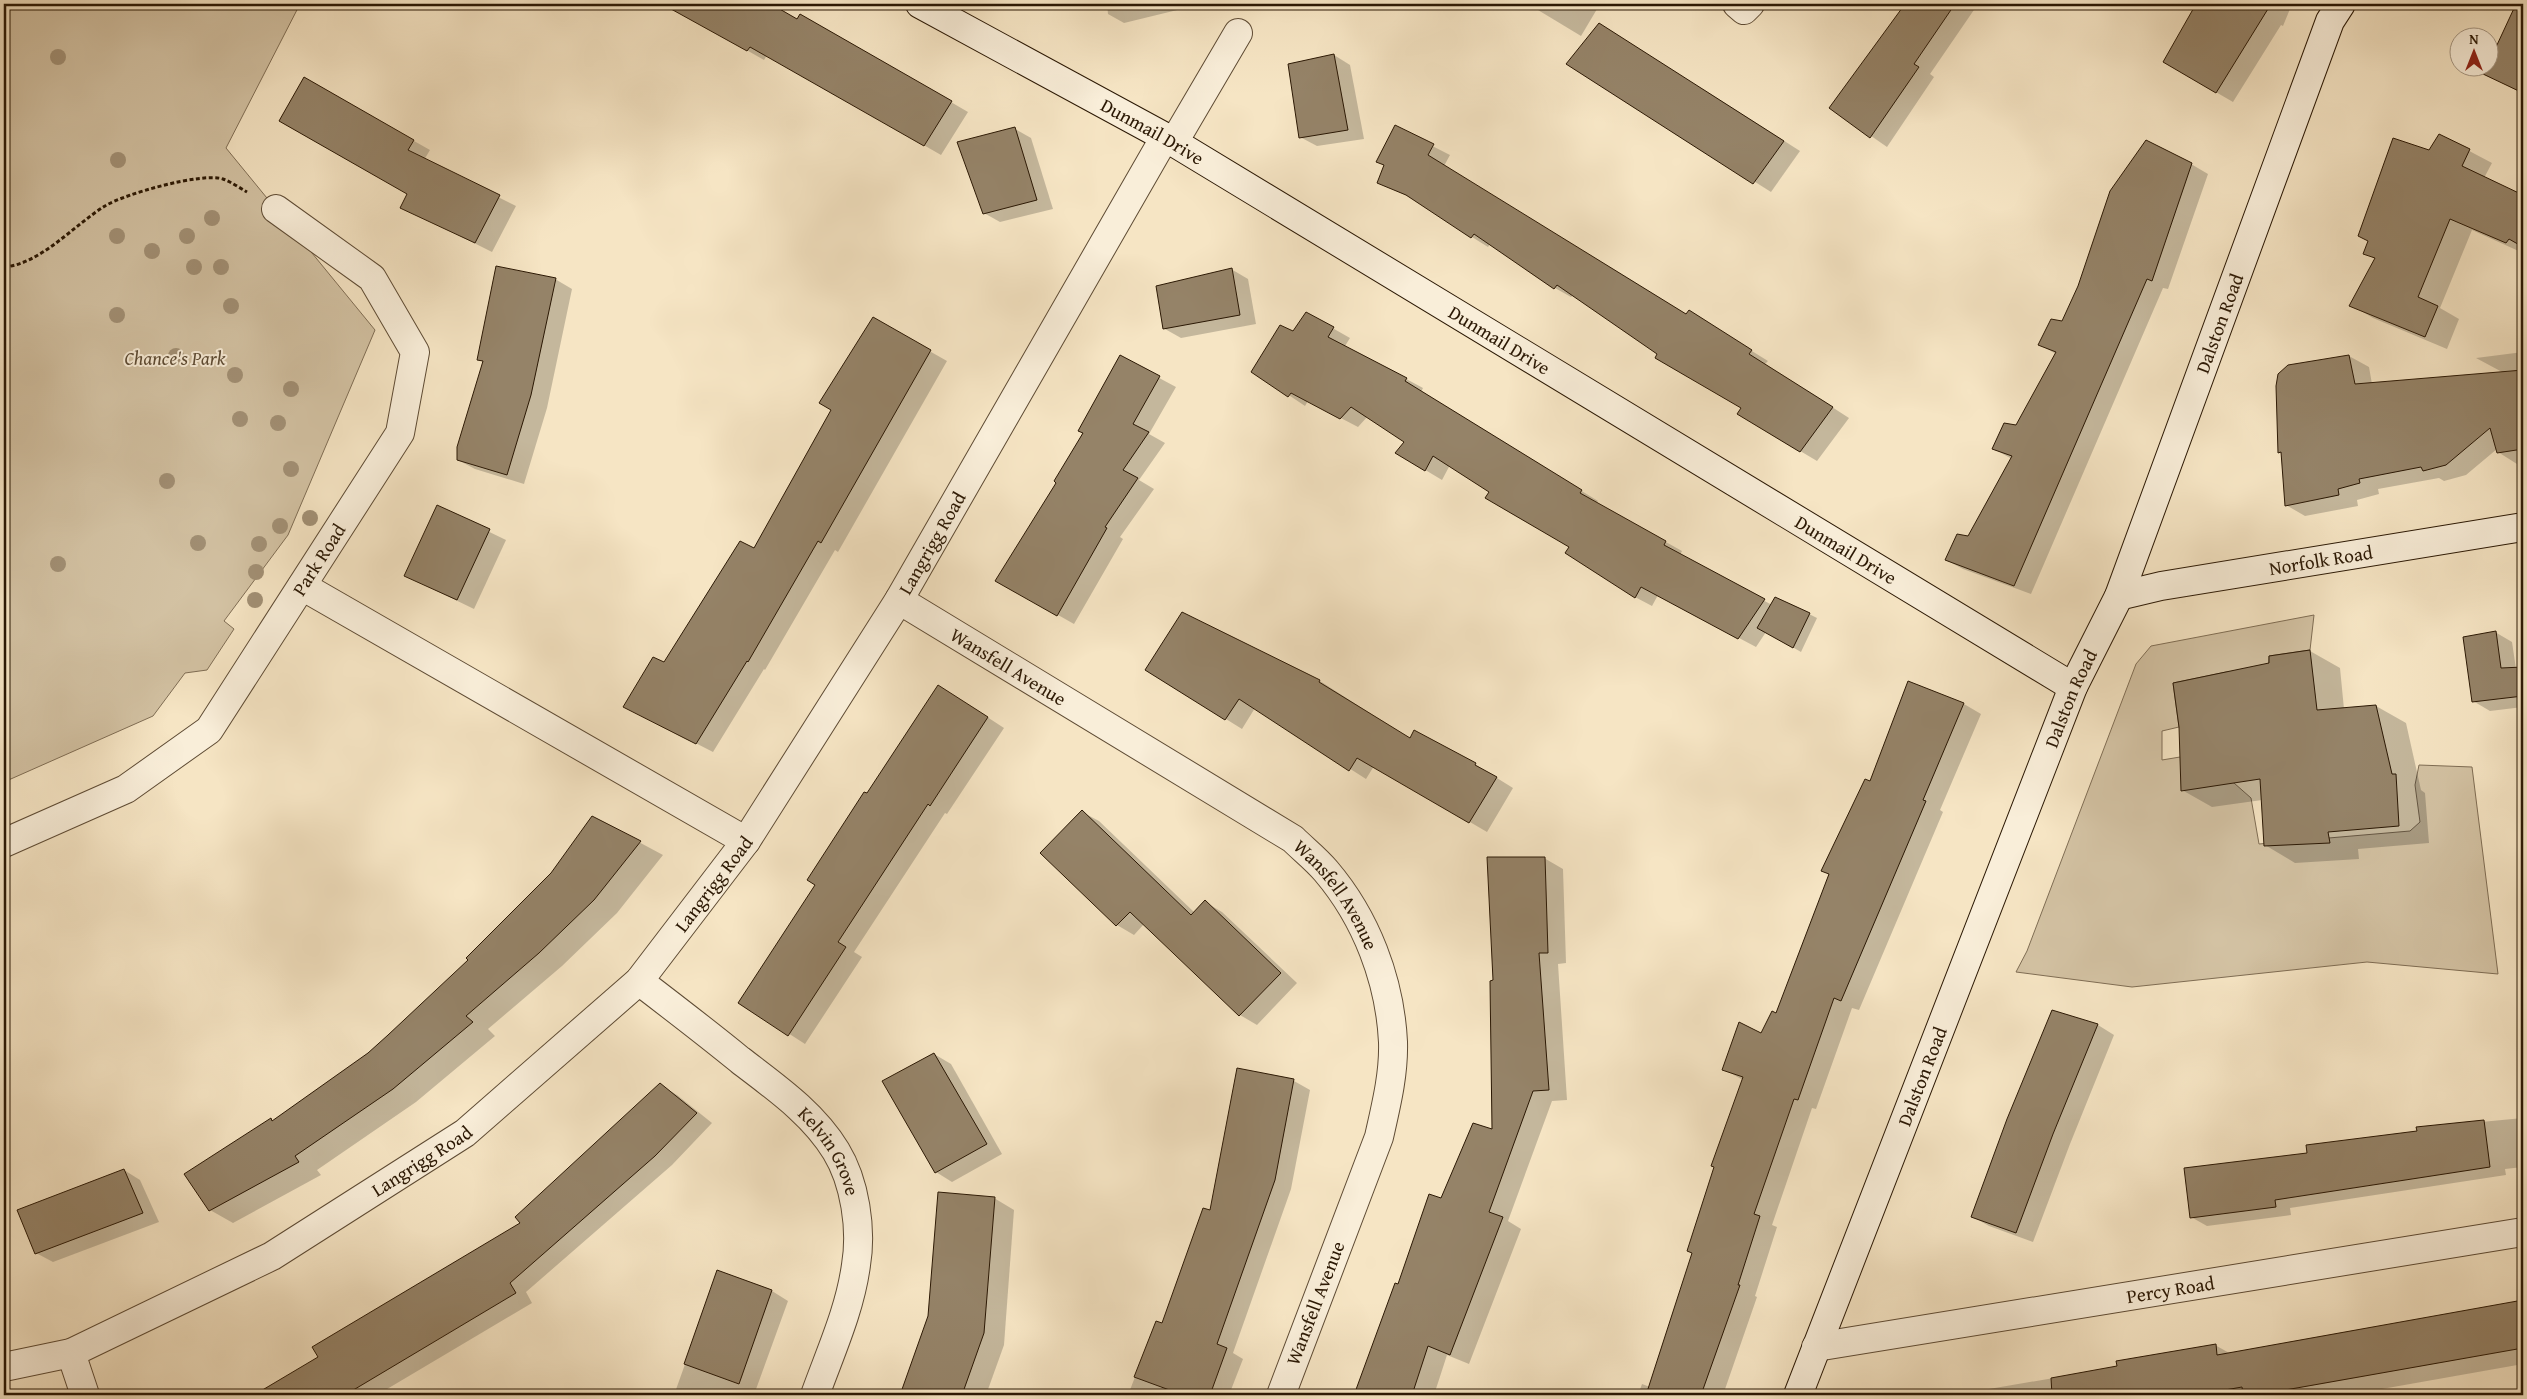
<svg xmlns="http://www.w3.org/2000/svg" width="2527" height="1399" font-family="'Gentium Book Plus',serif">
  <style>
    .green { fill: #d3c2a3; stroke: #7f6d54 }
    .shadow { fill: #0003 }
    .building { fill: #958368; stroke: #2b1804 }
    .lines { fill: none; stroke-linecap: round; stroke-linejoin: round }
    .street-casing { stroke: #5e4b34; stroke-width: 30 }
    .secondary-casing { stroke: #2b1804; stroke-width: 30 }
    .path { stroke: #2b1804; stroke-width: 3; stroke-dasharray: 4 2.5; stroke-linecap: butt }
    .street { stroke: #f9eed9; stroke-width: 28 }
    .secondary { stroke: #f9eed9; stroke-width: 28 }
    .tree { fill: #a29075 }
    .labels { text-anchor: middle; dominant-baseline: central; stroke-width: 4; stroke-linejoin: round; paint-order: stroke }
    .street-label { font-size: 19px; fill: #2b1804; stroke: #f9eed9 }
    .park-label { font-size: 19px; font-style: italic; fill: #5d4b34; stroke: #f9eed9 }
  </style>
  <rect width="100%" height="100%" fill="#f6e5c4"/>
  <filter id="stains"><feTurbulence type="fractalNoise" baseFrequency=".004" numOctaves="4"/><feColorMatrix values="0 0 0 0 .2 0 0 0 0 .09 0 0 0 0 .02 0 0 0 .5 -.17"/></filter>
  <radialGradient id="worn" r=".72"><stop offset=".6" stop-color="#630" stop-opacity="0"/><stop offset="1" stop-color="#630" stop-opacity=".3"/></radialGradient>
  <g class="green">
    <path d="M4,4H300L226,148L375,330L288,535L224,621L234,629L207,670L185,673L153,716L4,782Z"/>
    <path d="M2314,615L2310,650L2269,656L2268,675L2226,672L2173,683L2179,727L2162,731V760L2180,757L2234,783L2251,798L2259,844L2410,831L2420,822L2415,785L2419,765L2472,767L2498,974L2367,962L2132,987L2016,972L2027,951L2136,664L2151,646Z"/>
  </g>
  <g class="shadow">
    <path d="M673,4H769L798,21L801,15L968,112L941,155L767,55L764,60L685,15L687,12Z"/>
    <path d="M1107,4H1202L1124,23L1108,14Z"/>
    <path d="M1528,4H1600L1581,36Z"/>
    <path d="M1907,4H1978L1930,74L1934,77L1887,147L1831,108Z"/>
    <path d="M2197,4H2292L2283,26L2281,25L2233,102L2164,62Z"/>
    <path d="M2504,4H2523V94L2485,73L2490,68L2515,9Z"/>
    <path d="M1334,55L1350,65L1364,139L1317,146L1300,137Z"/>
    <path d="M1567,63L1703,89L1800,151L1771,192Z"/>
    <path d="M304,79L430,150L424,160L516,206L492,252L402,207L409,193Z"/>
    <path d="M1395,127L1450,155L1444,166L1687,315L1705,322L1768,361L1765,364L1849,418L1817,461L1738,414L1743,408L1573,295L1571,297L1555,288L1490,244L1488,247L1472,237L1417,201L1379,182L1385,166L1378,162Z"/>
    <path d="M1015,129L1031,138L1053,209L1000,222L984,213Z"/>
    <path d="M2439,135L2492,163L2484,178L2523,196V253L2472,230L2440,308L2459,319L2447,349L2373,318L2351,305L2375,259L2365,253L2370,242L2359,236L2430,151Z"/>
    <path d="M2191,164L2208,174L2168,289L2163,288L2031,594L1963,569L1946,560L1969,537L2012,459L1994,449L2017,426L2056,354L2040,345L2063,323Z"/>
    <path d="M1231,269L1248,279L1256,324L1181,338L1165,329Z"/>
    <path d="M555,279L572,289L547,408L524,484L475,469L458,460L484,362L478,359Z"/>
    <path d="M1306,313L1350,338L1345,346L1423,388L1421,392L1598,501L1596,503L1682,551L1680,555L1772,605L1809,614L1817,618L1801,652L1766,632L1756,647L1658,595L1652,606L1635,597L1571,547L1450,465L1442,480L1397,453L1405,441L1368,416L1358,427L1308,401L1305,406L1253,371L1293,333Z"/>
    <path d="M873,319L947,361L838,552L835,550L765,670L764,669L713,752L625,707L664,664L754,550L833,409Z"/>
    <path d="M2523,352V463L2517,464L2498,452L2497,449L2466,475L2444,481L2439,478L2378,489L2379,494L2357,500L2358,506L2305,516L2286,505L2283,455L2279,452L2289,366L2349,356L2369,367L2372,384L2504,373L2476,358Z"/>
    <path d="M1120,357L1176,387L1149,434L1165,443L1139,480L1154,489L1120,537L1123,539L1074,624L996,580L1058,482Z"/>
    <path d="M438,507L506,540L474,609L406,576Z"/>
    <path d="M1182,613L1320,681L1410,739L1473,771L1476,765L1513,788L1487,832L1374,766L1366,779L1255,708L1242,729L1147,670Z"/>
    <path d="M2495,632L2512,642L2516,669L2523,668V707L2490,711L2473,701Z"/>
    <path d="M2310,651L2340,668L2344,709L2376,706L2406,723L2421,790L2425,793L2429,843L2358,849L2359,859L2295,863L2265,845L2262,800L2212,807L2182,790L2270,664Z"/>
    <path d="M1909,683L1964,704L1981,714L1940,810L1943,812L1859,1010L1852,1008L1816,1109L1812,1108L1772,1225L1777,1227L1755,1296L1757,1297L1723,1395H1638L1642,1384L1650,1387L1694,1253L1743,1080L1723,1069L1762,1035L1777,1014Z"/>
    <path d="M955,696L1004,728L947,814L945,813L854,952L862,957L805,1044L740,1002L816,885L868,795Z"/>
    <path d="M1082,812L1099,821L1195,913L1205,902L1222,912L1297,983L1257,1025L1240,1015L1144,924L1134,935L1117,925L1042,853Z"/>
    <path d="M592,817L663,855L617,913L562,966L488,1029L495,1036L416,1102L317,1170L321,1175L233,1223L210,1210L271,1120L273,1122L368,1054L470,960L552,874Z"/>
    <path d="M1544,858L1563,869L1566,963L1558,964L1567,1100L1552,1101L1508,1221L1521,1229L1469,1364L1447,1355L1434,1395H1355L1396,1285L1399,1286L1442,1200L1493,1131L1494,981Z"/>
    <path d="M2053,1012L2098,1025L2114,1035L2070,1144L2033,1242L1989,1226L1973,1217Z"/>
    <path d="M934,1054L951,1064L1002,1154L952,1182L936,1172Z"/>
    <path d="M1294,1081L1310,1090L1291,1189L1233,1353L1243,1359L1229,1395H1128L1156,1323L1163,1325L1211,1212Z"/>
    <path d="M660,1085L677,1095L712,1123L672,1165L526,1292L532,1303L377,1395H256L319,1358L522,1224Z"/>
    <path d="M2523,1118V1167L2505,1169L2506,1175L2290,1208L2291,1215L2207,1226L2191,1217L2309,1154L2418,1132V1128Z"/>
    <path d="M124,1170L140,1180L159,1222L53,1262L36,1253Z"/>
    <path d="M994,1198L1014,1210L1004,1345L986,1395H901L929,1316Z"/>
    <path d="M718,1272L772,1291L788,1301L755,1392L750,1390L748,1395H674Z"/>
    <path d="M2523,1301V1364L2348,1395H1954L2118,1367L2215,1345L2231,1354Z"/>
  </g>
  <g class="building">
    <path d="M662,4H771L797,19L800,14L952,101L924,146L750,47L747,51Z"/>
    <path d="M1905,4H1955L1914,64L1919,67L1870,138L1829,108Z"/>
    <path d="M2196,4H2271L2216,93L2163,62Z"/>
    <path d="M2516,4H2523V93L2483,74L2486,68H2490V60Z"/>
    <path d="M1599,23L1784,141L1753,184L1566,64Z"/>
    <path d="M1334,54L1348,130L1299,138L1288,64Z"/>
    <path d="M304,77L414,140L408,150L500,195L475,243L400,208L407,194L279,121Z"/>
    <path d="M1395,125L1434,144L1428,155L1686,314L1689,310L1752,350L1749,354L1833,407L1800,452L1737,414L1741,408L1655,358L1657,354L1557,285L1554,289L1474,234L1471,238L1406,195L1377,183L1384,165L1376,162Z"/>
    <path d="M1015,127L1037,200L983,214L957,142Z"/>
    <path d="M2439,134L2470,149L2462,166L2523,195V247L2509,239L2506,243L2450,219L2418,297L2438,306L2425,337L2349,306L2375,258L2363,254L2368,241L2358,236L2393,138L2429,150Z"/>
    <path d="M2146,140L2192,163L2152,281L2147,279L2014,586L1945,560L1957,534L1968,536L2012,456L1992,449L2004,423L2016,425L2056,352L2038,345L2051,319L2062,321L2078,286L2110,191Z"/>
    <path d="M496,266L556,278L531,395L507,475L457,460V447L483,361L477,360Z"/>
    <path d="M1232,268L1240,315L1163,329L1156,286Z"/>
    <path d="M1306,312L1334,327L1328,337L1407,378L1405,381L1582,490L1580,493L1666,541L1664,545L1765,599L1738,639L1641,587L1635,598L1565,553L1569,547L1485,498L1489,492L1433,456L1425,471L1395,453L1404,442L1351,407L1340,419L1291,393L1288,397L1251,372L1280,325L1293,331Z"/>
    <path d="M873,317L931,350L821,543L818,541L748,662L747,661L696,744L623,707L653,657L664,662L740,541L754,548L831,410L819,403Z"/>
    <path d="M1120,355L1160,376L1133,424L1149,432L1123,470L1138,478L1105,527L1107,528L1057,616L995,581L1056,483L1054,481L1083,433L1078,431Z"/>
    <path d="M2349,355L2355,384L2523,370V449L2497,453L2490,428L2446,465L2423,471L2421,467L2359,479L2360,483L2338,489L2339,495L2285,506L2281,452L2278,453L2276,386L2278,374L2288,365Z"/>
    <path d="M437,505L490,529L457,600L404,576Z"/>
    <path d="M1775,597L1810,613L1793,648L1757,628Z"/>
    <path d="M1182,612L1320,680L1319,682L1410,738L1414,730L1476,763L1475,765L1497,777L1469,823L1357,758L1349,771L1239,699L1225,720L1145,670Z"/>
    <path d="M2496,631L2501,668L2523,667V696L2472,702L2463,637Z"/>
    <path d="M2310,650L2317,710L2376,705L2392,774H2396L2399,826L2328,832L2330,843L2264,846L2260,779L2181,791L2179,727L2173,683L2269,663V656Z"/>
    <path d="M1908,681L1964,703L1923,800L1926,801L1841,1001L1834,998L1798,1100L1794,1099L1754,1214L1760,1216L1738,1285H1740L1701,1395H1646L1692,1253L1687,1251L1714,1167L1711,1166L1743,1077L1722,1070L1739,1022L1761,1033L1772,1011L1776,1013L1829,874L1821,871L1865,779L1870,781Z"/>
    <path d="M938,685L988,717L930,806L928,804L838,942L846,947L788,1036L738,1003L815,885L807,880L864,792L867,793Z"/>
    <path d="M1082,810L1191,915L1205,900L1281,973L1239,1016L1130,912L1116,926L1040,853Z"/>
    <path d="M592,816L641,841L594,900L539,953L466,1016L473,1022L393,1089L295,1156L299,1162L209,1211L184,1174L271,1118L272,1121L368,1053L388,1035L468,960L466,958L551,873Z"/>
    <path d="M1487,857H1545L1548,953H1539L1549,1090L1533,1091L1489,1212L1503,1217L1450,1355L1428,1346L1412,1395H1354L1395,1283L1398,1284L1429,1194L1441,1198L1473,1123L1492,1129L1490,981L1493,980Z"/>
    <path d="M2052,1010L2098,1024L2053,1134L2016,1233L1971,1217L2007,1119Z"/>
    <path d="M934,1053L987,1144L935,1173L882,1081Z"/>
    <path d="M1237,1068L1294,1079L1275,1180L1217,1344L1227,1348L1210,1395H1183L1134,1377L1156,1321L1162,1323L1203,1208L1210,1210Z"/>
    <path d="M660,1083L697,1113L655,1156L510,1283L516,1293L345,1395H254L318,1357L312,1347L520,1223L515,1217Z"/>
    <path d="M2484,1120L2490,1167L2275,1200L2276,1207L2190,1218L2184,1168L2307,1153L2306,1145L2417,1131L2416,1127Z"/>
    <path d="M124,1169L143,1213L35,1254L17,1210Z"/>
    <path d="M938,1192L995,1197L984,1333L962,1395H900L928,1316Z"/>
    <path d="M717,1270L772,1290L739,1384L684,1364Z"/>
    <path d="M2523,1300V1348L2257,1395H2243L2242,1387L2197,1395H2052L2051,1378L2117,1366L2116,1361L2216,1344L2217,1355Z"/>
  </g>
  <g class="lines">
    <g class="street-casing">
      <g id="street">
        <path d="M1737,4L1744,10L1750,4"/>
        <path d="M1174,142L1238,33"/>
        <path d="M302,586L746,841"/>
        <path id="s1" d="M899,600L1293,839C1303,849 1316,859 1326,871C1366,918 1390,980 1393,1042C1394,1074 1386,1106 1379,1137L1281,1395"/>
        <path id="s2" d="M4,843L126,789L209,730L400,433L415,352L372,278L276,209"/>
        <path id="s3" d="M639,981C673,1007 707,1033 740,1060C775,1087 813,1113 836,1151C855,1182 862,1229 856,1265C850,1310 830,1353 815,1395"/>
        <path id="s4" d="M1816,1347L2523,1232"/>
        <path d="M71,1353L85,1395"/>
        <path id="s5" d="M4,1367L71,1353L272,1256L465,1133L639,981L746,841L899,600L1165,137"/>
      </g>
    </g>
    <g class="secondary-casing">
      <g id="secondary">
        <path id="s6" d="M920,4L1165,137L2073,687"/>
        <path id="s7" d="M2119,596L2161,586L2523,527"/>
        <path id="s8" d="M1798,1395L2073,687L2119,596L2330,21L2341,4"/>
      </g>
    </g>
    <path class="path" d="M4,267C41,264 74,225 105,206C124,194 202,172 223,179C231,182 240,188 247,192"/>
    <use href="#street" class="street"/>
    <use href="#secondary" class="secondary"/>
  </g>
  <g class="tree">
    <circle cx="58" cy="57" r="8"/>
    <circle cx="118" cy="160" r="8"/>
    <circle cx="212" cy="218" r="8"/>
    <circle cx="117" cy="236" r="8"/>
    <circle cx="187" cy="236" r="8"/>
    <circle cx="152" cy="251" r="8"/>
    <circle cx="194" cy="267" r="8"/>
    <circle cx="221" cy="267" r="8"/>
    <circle cx="231" cy="306" r="8"/>
    <circle cx="117" cy="315" r="8"/>
    <circle cx="176" cy="356" r="8"/>
    <circle cx="235" cy="375" r="8"/>
    <circle cx="291" cy="389" r="8"/>
    <circle cx="240" cy="419" r="8"/>
    <circle cx="278" cy="423" r="8"/>
    <circle cx="291" cy="469" r="8"/>
    <circle cx="167" cy="481" r="8"/>
    <circle cx="310" cy="518" r="8"/>
    <circle cx="280" cy="526" r="8"/>
    <circle cx="198" cy="543" r="8"/>
    <circle cx="259" cy="544" r="8"/>
    <circle cx="58" cy="564" r="8"/>
    <circle cx="256" cy="572" r="8"/>
    <circle cx="255" cy="600" r="8"/>
  </g>
  <g class="labels">
    <g class="street-label">
      <text stroke="none"><textPath href="#s6" startOffset="265">Dunmail Drive</textPath></text>
      <text stroke="none"><textPath href="#s8" startOffset="1152">Dalston Road</textPath></text>
      <text stroke="none"><textPath href="#s6" startOffset="670">Dunmail Drive</textPath></text>
      <text stroke="none"><textPath href="#s5" startOffset="1279">Langrigg Road</textPath></text>
      <text stroke="none"><textPath href="#s6" startOffset="1075">Dunmail Drive</textPath></text>
      <text stroke="none"><textPath href="#s2" startOffset="438">Park Road</textPath></text>
      <text stroke="none"><textPath href="#s7" startOffset="205">Norfolk Road</textPath></text>
      <text stroke="none"><textPath href="#s1" startOffset="128">Wansfell Avenue</textPath></text>
      <text stroke="none"><textPath href="#s8" startOffset="748">Dalston Road</textPath></text>
      <text stroke="none"><textPath href="#s5" startOffset="874">Langrigg Road</textPath></text>
      <text stroke="none"><textPath href="#s1" startOffset="532">Wansfell Avenue</textPath></text>
      <text stroke="none"><textPath href="#s8" startOffset="342">Dalston Road</textPath></text>
      <text stroke="none"><textPath href="#s3" startOffset="258">Kelvin Grove</textPath></text>
      <text stroke="none"><textPath href="#s5" startOffset="469">Langrigg Road</textPath></text>
      <text stroke="none"><textPath href="#s4" startOffset="359">Percy Road</textPath></text>
      <text transform="translate(1315 1303) rotate(-69)">Wansfell Avenue</text>
    </g>
    <g class="park-label">
      <text x="175" y="358">Chance's Park</text>
    </g>
  </g>
  <rect width="2527" height="1399" fill="none" stroke="#f6e5c4" stroke-width="20"/>
  <rect x="5" y="5" width="2517" height="1389" fill="none" stroke="#2b1804" stroke-width="2.5"/>
  <rect x="10" y="10" width="2507" height="1379" fill="none" stroke="#2b1804"/>
  <g transform="translate(2474 52)"><circle r="24" fill="#f9eed9" stroke="#a79884"/>
  <path d="M0-4L9 19L0 12L-9 19Z" fill="#8f2418"/>
  <text y="-8" font-size="14" font-weight="bold" text-anchor="middle" fill="#2b1804">N</text>
  </g>
  <rect width="100%" height="100%" filter="url(#stains)"/>
  <rect width="100%" height="100%" fill="url(#worn)"/>
</svg>
